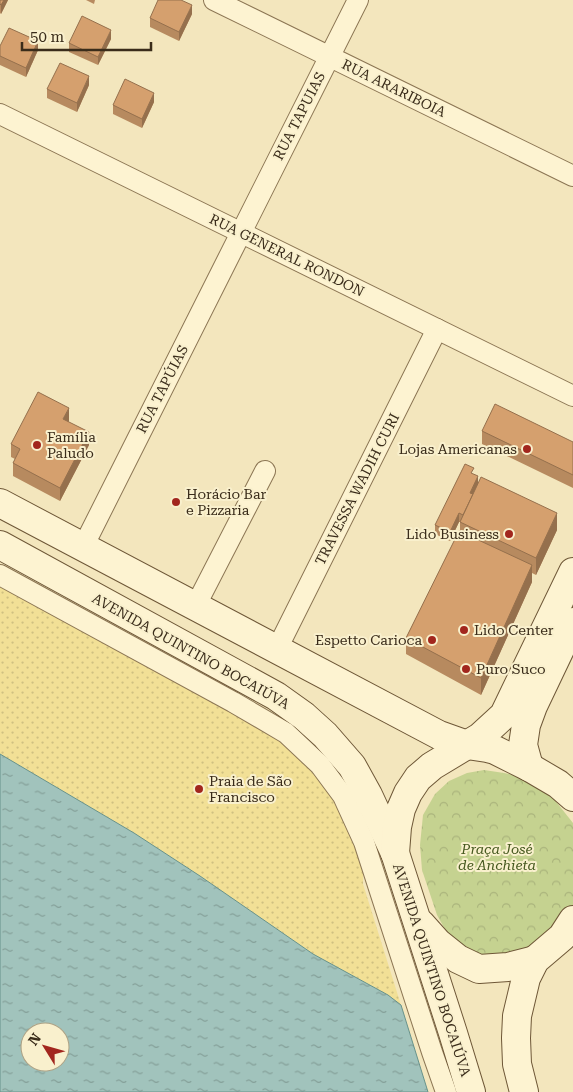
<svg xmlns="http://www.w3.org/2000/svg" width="573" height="1092" font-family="'Roboto Serif',serif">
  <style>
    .sand { fill: url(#sand-dots) }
    .park { fill: url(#park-crowns) }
    .water { fill: url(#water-ripples); stroke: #67928a; fill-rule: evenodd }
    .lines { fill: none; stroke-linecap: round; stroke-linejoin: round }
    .street-casing { stroke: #8c7654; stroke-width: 22 }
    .secondary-casing { stroke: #6e5737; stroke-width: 30 }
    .street { stroke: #fdf3d1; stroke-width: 20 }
    .secondary { stroke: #fdf3d1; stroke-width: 28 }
    .wall { fill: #b78a5f }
    .shaded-wall { fill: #95704d }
    .building { fill: #d5a06e; stroke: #95704d }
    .poi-dot { fill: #a2261d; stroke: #f9f0cd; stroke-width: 2 }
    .labels { text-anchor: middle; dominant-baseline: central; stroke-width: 4; stroke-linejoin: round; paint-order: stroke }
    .street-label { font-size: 14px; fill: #3a2c1a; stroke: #f9f0cd }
    .poi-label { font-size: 14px; fill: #3a2c1a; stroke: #f9f0cd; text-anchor: start }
    .park-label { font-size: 14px; font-style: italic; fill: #46591f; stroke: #f9f0cd }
  </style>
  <defs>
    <pattern id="sand-dots" width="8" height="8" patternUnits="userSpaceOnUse" patternTransform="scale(1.25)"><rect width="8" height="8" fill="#f2e096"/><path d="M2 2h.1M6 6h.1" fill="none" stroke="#d0c081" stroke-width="1.8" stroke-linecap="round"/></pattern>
    <pattern id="park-crowns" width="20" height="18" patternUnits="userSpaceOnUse" patternTransform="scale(1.25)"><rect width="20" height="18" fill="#c5d290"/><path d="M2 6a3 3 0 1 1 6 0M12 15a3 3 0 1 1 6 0" fill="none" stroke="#aab47c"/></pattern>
    <pattern id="water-ripples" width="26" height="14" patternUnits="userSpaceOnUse" patternTransform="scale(1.25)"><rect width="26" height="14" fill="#a1c3bc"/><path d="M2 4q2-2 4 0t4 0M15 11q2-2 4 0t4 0" fill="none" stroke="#849f98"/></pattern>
  </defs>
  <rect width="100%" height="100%" fill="#f3e6bd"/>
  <path class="sand" d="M0,575L286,733L364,842L363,884L401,1005L388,995L313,954L200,876L134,833L0,754Z"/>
  <path class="park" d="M484,770L504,773L527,778L550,794L573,823V916L514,960L476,954L461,946L446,931L437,915L422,870L420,845L423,815L435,794L449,781L467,773Z"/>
  <path class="water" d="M0,754L134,833L200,876L313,954L388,995L401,1005L428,1092H0ZM30,1032H60V1062H30Z"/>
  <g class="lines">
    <g class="street-casing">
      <g id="street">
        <path d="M214,0L573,176"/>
        <path d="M0,114L573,396"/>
        <path d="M83,547L358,0"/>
        <path d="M0,575L233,702L286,733L320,765L343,796L364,842L432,1052L446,1092"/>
        <path d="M195,607L265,471"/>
        <path d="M277,649L437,329"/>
      </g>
    </g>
    <g class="secondary-casing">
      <g id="secondary">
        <path d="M0,503L439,735L467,745L487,748L495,750L529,767L558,784L573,797"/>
        <path d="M0,545L276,696L304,716L325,735L352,766L368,795L395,853L453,1033L471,1092"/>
        <path d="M529,767L523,745L526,725L533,706L573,622"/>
        <path d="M395,853L397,827L401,809L408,793L418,778L432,766L480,737L504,715L573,572"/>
        <path d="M421,924L438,943L458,959L479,969L508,967L535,960"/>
        <path d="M524,1092L517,1064L516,1038L517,1016L526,978L535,960L562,937L573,920"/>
      </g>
    </g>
    <use href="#street" class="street"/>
    <use href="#secondary" class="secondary"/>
  </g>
  <g class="wall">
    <path d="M0,0H8L1,14L0,13Z"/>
    <path d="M86,0H95L94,4Z"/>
    <path d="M192,14L179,41L150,27V18Z"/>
    <path d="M111,39L98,65L69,52V43Z"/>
    <path d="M0,46L38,50L26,77L0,65Z"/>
    <path d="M89,85L77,112L47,98V89Z"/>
    <path d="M154,102L142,128L113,114V105Z"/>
    <path d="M69,421V422L89,445L60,501L13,476V463L15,459L11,457V444Z"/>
    <path d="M482,431L573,442V488L482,444Z"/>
    <path d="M474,474L478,485L557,530L536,575L532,573V582L481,695L406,654V638L460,531V522H459L450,541L435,534V525Z"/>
  </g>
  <g class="shaded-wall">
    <path d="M4,0H8L1,14V5Z"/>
    <path d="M192,5V14L179,41V32Z"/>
    <path d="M111,30V39L98,65V57Z"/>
    <path d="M38,41V50L26,77V68Z"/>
    <path d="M89,76V85L77,112V103Z"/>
    <path d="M154,93V102L142,128V119Z"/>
    <path d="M69,408V421L63,432V419Z"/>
    <path d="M89,432V445L60,501V488Z"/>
    <path d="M478,476V485L470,501V493Z"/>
    <path d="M459,513V522L450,541V532Z"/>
    <path d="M557,513V530L536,575V558Z"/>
    <path d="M532,565V582L481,695V678Z"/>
  </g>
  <g class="building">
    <path d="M0,0H4L1,5L0,4Z"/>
    <path d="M158,0H181L192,5L179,32L150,18Z"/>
    <path d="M82,16L111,30L98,57L69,43Z"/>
    <path d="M9,28L38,41L26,68L0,56V46Z"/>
    <path d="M60,63L89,76L77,103L47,89Z"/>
    <path d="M125,79L154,93L142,119L113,105Z"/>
    <path d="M38,392L69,408L63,419L89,432L60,488L13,463L20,449L11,444Z"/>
    <path d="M495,404L573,442V475L482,431Z"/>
    <path d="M465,464L474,468L471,473L478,476L470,493L473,494L463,515L459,513L450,532L435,525Z"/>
    <path d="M481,477L557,513L536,558L460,522Z"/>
    <path d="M459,531L532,565L481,678L406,638Z"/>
  </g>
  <g class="poi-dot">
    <circle cx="37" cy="445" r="5"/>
    <circle cx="527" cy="449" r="5"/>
    <circle cx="176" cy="502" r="5"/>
    <circle cx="509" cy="534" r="5"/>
    <circle cx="464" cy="630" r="5"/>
    <circle cx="432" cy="640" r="5"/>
    <circle cx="466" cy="669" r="5"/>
    <circle cx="199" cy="789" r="5"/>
  </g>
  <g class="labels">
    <g class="street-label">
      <text transform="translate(394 88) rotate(26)">RUA ARARIBOIA</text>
      <text transform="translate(299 116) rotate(-63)">RUA TAPUIAS</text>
      <text transform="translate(287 255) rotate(26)">RUA GENERAL RONDON</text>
      <text transform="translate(162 389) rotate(-63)">RUA TAPÚIAS</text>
      <text transform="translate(357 489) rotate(-63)">TRAVESSA WADIH CURI</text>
      <text transform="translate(191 651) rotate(29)">AVENIDA QUINTINO BOCAIÚVA</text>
      <text transform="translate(432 970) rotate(72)">AVENIDA QUINTINO BOCAIÚVA</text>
    </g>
    <g class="poi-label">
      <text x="47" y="437">Família<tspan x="47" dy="16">Paludo</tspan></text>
      <text x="517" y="449" text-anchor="end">Lojas Americanas</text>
      <text x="186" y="494">Horácio Bar<tspan x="186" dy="16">e Pizzaria</tspan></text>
      <text x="499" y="534" text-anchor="end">Lido Business</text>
      <text x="474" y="630">Lido Center</text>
      <text x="422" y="640" text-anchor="end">Espetto Carioca</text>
      <text x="476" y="669">Puro Suco</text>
      <text x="209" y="781">Praia de São<tspan x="209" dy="16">Francisco</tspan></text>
    </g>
    <g class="park-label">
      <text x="497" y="849">Praça José<tspan x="497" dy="16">de Anchieta</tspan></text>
    </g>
  </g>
  <g transform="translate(45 1047) rotate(307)"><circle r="24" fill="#f9f0cd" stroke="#ada285"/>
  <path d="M0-4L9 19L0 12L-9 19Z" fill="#a2261d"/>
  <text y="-8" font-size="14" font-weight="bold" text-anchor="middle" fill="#3a2c1a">N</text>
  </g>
  <path d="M22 42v8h129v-8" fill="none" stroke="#3a2c1a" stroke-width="2.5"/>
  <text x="30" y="42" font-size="15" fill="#3a2c1a" stroke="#f9f0cd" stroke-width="4" paint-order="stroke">50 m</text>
</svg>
